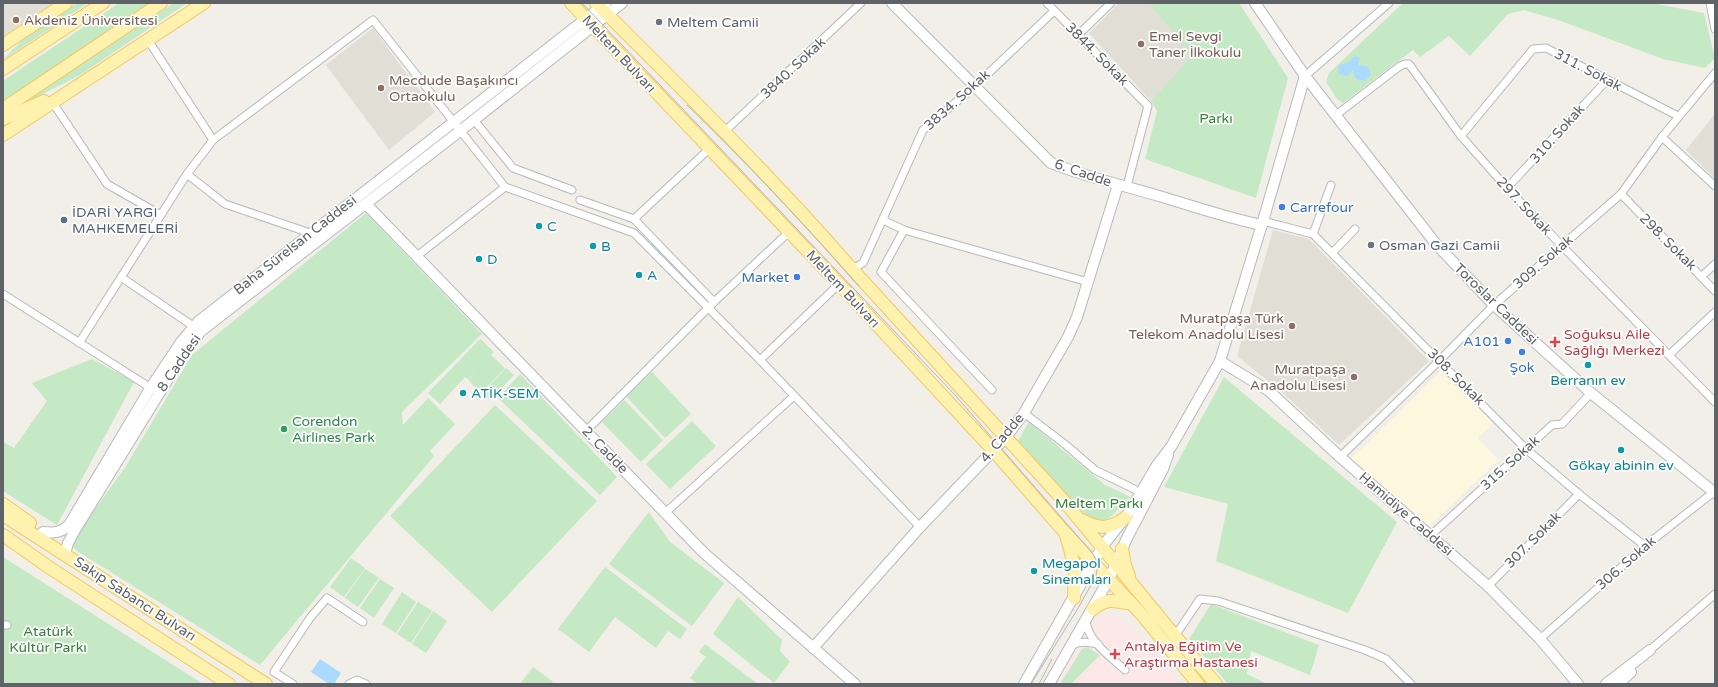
<svg xmlns="http://www.w3.org/2000/svg" width="1718" height="687" font-family="'Varela Round',sans-serif">
  <style>
    .commercial { fill: #fef7e0 }
    .education { fill: #e1ded6 }
    .medical { fill: #fce8e6 }
    .green { fill: #c5e8c5 }
    .water { fill: #aadaff }
    .lines { fill: none; stroke-linecap: round; stroke-linejoin: round }
    .street-casing { stroke: #b5b8bc; stroke-width: 9 }
    .secondary-casing { stroke: #b6babf; stroke-width: 12 }
    .primary-casing { stroke: #f2c960; stroke-width: 14 }
    .street { stroke: #fff; stroke-width: 7 }
    .secondary { stroke: #fff; stroke-width: 10 }
    .primary { stroke: #fff2af; stroke-width: 12 }
    .tram { stroke: #b6b7b8; stroke-width: 1 }
    .education-dot { fill: #8d6e63; stroke: #fff; stroke-width: 1.5 }
    .worship-dot { fill: #6b7280; stroke: #fff; stroke-width: 1.5 }
    .shop-dot { fill: #3f7fe0; stroke: #fff; stroke-width: 1.5 }
    .service-dot { fill: #5c6f8a; stroke: #fff; stroke-width: 1.5 }
    .culture-dot { fill: #0f9aa8; stroke: #fff; stroke-width: 1.5 }
    .health-dot { fill: #e0444e; stroke: #fff; stroke-width: 1.5 }
    .leisure-dot { fill: #2e9e5b; stroke: #fff; stroke-width: 1.5 }
    .labels { text-anchor: middle; dominant-baseline: central; stroke-width: 3.5; stroke-linejoin: round; paint-order: stroke }
    .education-label { font-size: 14px; fill: #785e54; stroke: #fff; text-anchor: start }
    .worship-label { font-size: 14px; fill: #5b616d; stroke: #fff; text-anchor: start }
    .street-label { font-size: 14px; fill: #5f6368; stroke: #fff }
    .park-label { font-size: 14px; fill: #348238; stroke: #fff }
    .shop-label { font-size: 14px; fill: #366cbe; stroke: #fff; text-anchor: end }
    .service-label { font-size: 14px; fill: #4e5e75; stroke: #fff; text-anchor: start }
    .culture-label { font-size: 14px; fill: #0d838f; stroke: #fff; text-anchor: start }
    .health-label { font-size: 14px; fill: #be3a42; stroke: #fff; text-anchor: start }
    .leisure-label { font-size: 14px; fill: #27864d; stroke: #fff; text-anchor: start }
  </style>
  <rect width="100%" height="100%" fill="#f1efe8"/>
  <path class="commercial" d="M1441,371L1493,423L1478,438L1499,460L1429,526L1351,459Z"/>
  <g class="education">
    <path d="M3,3H53L3,36Z"/>
    <path d="M1119,3H1149L1193,56L1151,101L1089,33Z"/>
    <path d="M373,28L435,112L389,150L326,65Z"/>
    <path d="M1715,114V179L1686,150Z"/>
    <path d="M1273,230L1309,239L1429,361L1339,445L1283,393L1237,356Z"/>
  </g>
  <path class="medical" d="M1104,613H1114L1134,628L1182,684H1057L1093,623L1098,616Z"/>
  <g class="green">
    <path d="M77,3H88L3,60L25,37Z"/>
    <path d="M119,3H149L3,101V81Z"/>
    <path d="M174,3H187L80,75L5,113Z"/>
    <path d="M1149,3H1239L1288,78L1256,198L1145,159L1157,111L1151,101L1192,56Z"/>
    <path d="M1403,3H1651L1704,13L1715,58L1705,68L1663,59L1561,21L1524,10L1508,14L1470,56L1449,36L1420,57L1413,50L1343,103L1337,99L1326,82L1329,73Z"/>
    <path d="M366,213L482,334L402,412L403,425L428,398L455,424L430,451L434,456L260,665L77,551L70,544L126,466L192,355Z"/>
    <path d="M480,339L494,352L491,355L505,368L481,393L468,380L478,369L468,379L465,377L440,404L428,393Z"/>
    <path d="M92,359L134,382L57,525L3,491V442L14,448L47,401L32,383Z"/>
    <path d="M506,368L514,375L490,400L482,393Z"/>
    <path d="M652,372L691,414L665,438L626,396Z"/>
    <path d="M520,374L617,477L600,495L498,398Z"/>
    <path d="M1224,377L1397,522L1348,613L1216,561L1228,504L1164,487Z"/>
    <path d="M624,400L663,440L641,462L602,422Z"/>
    <path d="M495,405L597,501L492,612L390,516Z"/>
    <path d="M692,421L716,446L670,489L646,464Z"/>
    <path d="M1029,422L1105,485L1131,497L1103,524L1096,525L1016,444Z"/>
    <path d="M649,512L670,542L724,583L692,626L609,564Z"/>
    <path d="M3,557L203,684H3Z"/>
    <path d="M351,558L365,568L344,597L330,587Z"/>
    <path d="M605,567L687,629L680,639L668,631L656,648L615,617L589,652L558,629Z"/>
    <path d="M365,569L379,578L358,607L345,598Z"/>
    <path d="M380,579L394,588L374,618L360,608Z"/>
    <path d="M402,592L416,602L396,633L382,624Z"/>
    <path d="M738,597L782,640L780,651L790,662L774,683L713,634Z"/>
    <path d="M418,602L432,611L411,643L397,634Z"/>
    <path d="M1211,604L1319,645L1310,675L1251,651L1247,674L1267,684H1228L1189,639Z"/>
    <path d="M433,611L447,621L426,653L412,644Z"/>
    <path d="M705,644L758,684H698L690,678L706,657L699,652Z"/>
    <path d="M1087,647L1100,655L1071,684H1060L1082,649Z"/>
    <path d="M533,667L556,684H520Z"/>
  </g>
  <g class="water">
    <path d="M1355,56L1360,58L1358,65L1367,66L1371,74L1366,80L1360,81L1355,77L1353,70L1347,76L1339,74L1338,67L1342,64L1348,63Z"/>
    <path d="M320,659L341,673L334,684H329L311,672Z"/>
  </g>
  <g class="lines">
    <g class="street-casing">
      <g id="street">
        <path d="M1047,3L1148,106L1127,186"/>
        <path d="M1710,3L1715,29"/>
        <path d="M1078,35L1111,3"/>
        <path d="M148,40L213,140"/>
        <path d="M1305,76L1389,3"/>
        <path d="M53,103L107,184L161,215"/>
        <path d="M1336,115L1400,66L1405,64H1409L1461,136L1507,188L1562,246L1715,402"/>
        <path d="M474,120L513,168L572,190"/>
        <path d="M724,132L861,3"/>
        <path d="M1461,136L1533,49L1546,48L1678,116"/>
        <path d="M1662,137L1715,186"/>
        <path d="M187,174L225,204L310,233"/>
        <path d="M1507,188L1607,80"/>
        <path d="M1621,194L1715,291"/>
        <path d="M580,200L634,219L714,302"/>
        <path d="M634,219L709,149"/>
        <path d="M883,220L904,230L1088,282"/>
        <path d="M1263,221L1313,234L1526,449L1579,494L1645,546"/>
        <path d="M904,230L881,272L992,390"/>
        <path d="M1313,234L1331,185"/>
        <path d="M1333,252L1355,229"/>
        <path d="M417,256L505,187"/>
        <path d="M852,269L863,263L923,130L974,87L1054,11"/>
        <path d="M1702,276L1715,264"/>
        <path d="M121,277L193,326"/>
        <path d="M3,294L154,390"/>
        <path d="M79,343L187,174L213,140L373,20L505,187L634,233L760,360L920,527"/>
        <path d="M1669,355L1715,312"/>
        <path d="M760,360L839,284"/>
        <path d="M1024,413L1066,445L1095,470L1134,489"/>
        <path d="M587,430L714,302L789,232"/>
        <path d="M1340,457L1439,361L1494,305L1621,194L1662,137L1715,73"/>
        <path d="M665,513L794,396"/>
        <path d="M1430,536L1552,425L1562,424L1591,393"/>
        <path d="M1488,586L1579,494"/>
        <path d="M1086,620C1087,641 1111,657 1125,670"/>
        <path d="M3,625H7"/>
        <path d="M1175,636L1200,599L1218,601L1365,650L1386,659L1411,684"/>
        <path d="M1540,639L1645,546L1715,491"/>
        <path d="M1072,645C1081,641 1088,642 1098,644"/>
        <path d="M1650,650L1715,594"/>
        <path d="M293,684L274,672L310,618L327,598L363,622"/>
        <path d="M349,684L357,680L366,684"/>
      </g>
    </g>
    <g class="secondary-casing">
      <g id="secondary">
        <path d="M892,3L1051,163C1086,177 1122,185 1159,196C1193,206 1227,218 1262,225"/>
        <path d="M1255,3L1305,76L1436,244L1494,305L1591,393L1715,493"/>
        <path d="M366,204L704,553L855,684"/>
        <path d="M1220,361L1269,391L1340,457L1488,586L1540,639L1578,684"/>
        <path d="M43,532C54,533 61,533 69,525L151,387L181,342L199,321L606,3"/>
        <path d="M65,554L68,543L75,530L181,358L201,331L460,131L622,3"/>
        <path d="M813,648L920,527L1006,437L1024,413L1068,337L1077,317L1118,185"/>
        <path d="M1024,684L1102,547L1130,511L1157,465L1171,447L1220,361L1263,221L1305,76"/>
        <path d="M1049,684L1109,579L1127,538L1163,469L1168,455"/>
        <path d="M1606,684L1650,650"/>
        <path d="M1618,684L1631,672"/>
      </g>
    </g>
    <g class="primary-casing">
      <g id="primary">
        <path d="M571,3L839,284L993,450L1060,527L1144,617L1198,684"/>
        <path d="M596,3C683,90 771,176 852,269L1064,501L1175,636L1216,684"/>
        <path d="M3,45L66,3"/>
        <path d="M3,69L103,3"/>
        <path d="M3,109L161,3"/>
        <path d="M3,119L44,101"/>
        <path d="M3,135L204,3"/>
        <path d="M3,504L30,523"/>
        <path d="M3,515L266,684"/>
        <path d="M1082,520C1100,529 1107,530 1125,518"/>
        <path d="M3,535L50,568L229,684"/>
        <path d="M1066,535L1075,567L1074,598"/>
        <path d="M1122,549L1125,565L1129,576"/>
        <path d="M1093,609C1108,597 1115,601 1132,604"/>
      </g>
    </g>
    <use href="#street" class="street"/>
    <use href="#secondary" class="secondary"/>
    <use href="#primary" class="primary"/>
    <g class="tram">
      <path d="M582,3L955,395L1093,554L1098,564L1096,576L1077,610L1031,684"/>
      <path d="M687,105C747,163 804,224 859,286"/>
      <path d="M1039,684L1052,659"/>
    </g>
  </g>
  <g class="education-dot">
    <circle cx="16" cy="20" r="4"/>
    <circle cx="1141" cy="44" r="4"/>
    <circle cx="381" cy="88" r="4"/>
    <circle cx="1292" cy="326" r="4"/>
    <circle cx="1354" cy="377" r="4"/>
  </g>
  <g class="worship-dot">
    <circle cx="659" cy="22" r="4"/>
    <circle cx="1371" cy="245" r="4"/>
  </g>
  <g class="shop-dot">
    <circle cx="1282" cy="207" r="4"/>
    <circle cx="797" cy="277" r="4"/>
    <circle cx="1508" cy="341" r="4"/>
    <circle cx="1522" cy="352" r="4"/>
  </g>
  <circle class="service-dot" cx="64" cy="220" r="4"/>
  <g class="culture-dot">
    <circle cx="539" cy="226" r="4"/>
    <circle cx="593" cy="246" r="4"/>
    <circle cx="479" cy="259" r="4"/>
    <circle cx="639" cy="275" r="4"/>
    <circle cx="1588" cy="365" r="4"/>
    <circle cx="463" cy="393" r="4"/>
    <circle cx="1621" cy="450" r="4"/>
    <circle cx="1034" cy="571" r="4"/>
  </g>
  <g class="health-dot">
    <path d="M1553 336h4v4h4v4h-4v4h-4v-4h-4v-4h4z"/>
    <path d="M1113 648h4v4h4v4h-4v4h-4v-4h-4v-4h4z"/>
  </g>
  <circle class="leisure-dot" cx="284" cy="429" r="4"/>
  <g class="labels">
    <g class="education-label">
      <text x="24" y="20">Akdeniz Üniversitesi</text>
      <text x="1149" y="36">Emel Sevgi<tspan x="1149" dy="16">Taner İlkokulu</tspan></text>
      <text x="389" y="80">Mecdude Başakıncı<tspan x="389" dy="16">Ortaokulu</tspan></text>
      <text x="1284" y="318" text-anchor="end">Muratpaşa Türk<tspan x="1284" dy="16">Telekom Anadolu Lisesi</tspan></text>
      <text x="1346" y="369" text-anchor="end">Muratpaşa<tspan x="1346" dy="16">Anadolu Lisesi</tspan></text>
    </g>
    <g class="worship-label">
      <text x="667" y="22">Meltem Camii</text>
      <text x="1379" y="245">Osman Gazi Camii</text>
    </g>
    <g class="street-label">
      <text transform="translate(619 54) rotate(47)">Meltem Bulvarı</text>
      <text transform="translate(1097 54) rotate(45)">3844. Sokak</text>
      <text transform="translate(793 68) rotate(-43)">3840. Sokak</text>
      <text transform="translate(1588 70) rotate(28)">311. Sokak</text>
      <text transform="translate(957 100) rotate(-42)">3834. Sokak</text>
      <text transform="translate(1557 134) rotate(-48)">310. Sokak</text>
      <text transform="translate(1083 173) rotate(19)">6. Cadde</text>
      <text transform="translate(1524 206) rotate(47)">297. Sokak</text>
      <text transform="translate(1668 242) rotate(45)">298. Sokak</text>
      <text transform="translate(295 245) rotate(-38)">Baha Sürelsan Caddesi</text>
      <text transform="translate(1543 262) rotate(-41)">309. Sokak</text>
      <text transform="translate(843 289) rotate(47)">Meltem Bulvarı</text>
      <text transform="translate(1496 304) rotate(44)">Toroslar Caddesi</text>
      <text transform="translate(179 363) rotate(-56)">8 Caddesi</text>
      <text transform="translate(1456 377) rotate(45)">308. Sokak</text>
      <text transform="translate(1002 438) rotate(-50)">4. Cadde</text>
      <text transform="translate(605 450) rotate(46)">2. Cadde</text>
      <text transform="translate(1510 463) rotate(-42)">315. Sokak</text>
      <text transform="translate(1406 514) rotate(41)">Hamidiye Caddesi</text>
      <text transform="translate(1533 540) rotate(-45)">307. Sokak</text>
      <text transform="translate(1626 563) rotate(-41)">306. Sokak</text>
      <text transform="translate(135 599) rotate(33)">Sakıp Sabancı Bulvarı</text>
    </g>
    <g class="park-label">
      <text x="1216" y="118">Parkı</text>
      <text x="1099" y="503">Meltem Parkı</text>
      <text x="48" y="631">Atatürk<tspan x="48" dy="16">Kültür Parkı</tspan></text>
    </g>
    <g class="shop-label">
      <text x="1290" y="207" text-anchor="start">Carrefour</text>
      <text x="789" y="277">Market</text>
      <text x="1500" y="341">A101</text>
      <text x="1522" y="367" text-anchor="middle">Şok</text>
    </g>
    <g class="service-label">
      <text x="72" y="212">İDARİ YARGI<tspan x="72" dy="16">MAHKEMELERİ</tspan></text>
    </g>
    <g class="culture-label">
      <text x="547" y="226">C</text>
      <text x="601" y="246">B</text>
      <text x="487" y="259">D</text>
      <text x="647" y="275">A</text>
      <text x="1588" y="380" text-anchor="middle">Berranın ev</text>
      <text x="471" y="393">ATİK-SEM</text>
      <text x="1621" y="465" text-anchor="middle">Gökay abinin ev</text>
      <text x="1042" y="563">Megapol<tspan x="1042" dy="16">Sinemaları</tspan></text>
    </g>
    <g class="health-label">
      <text x="1564" y="334">Soğuksu Aile<tspan x="1564" dy="16">Sağlığı Merkezi</tspan></text>
      <text x="1124" y="646">Antalya Eğitim Ve<tspan x="1124" dy="16">Araştırma Hastanesi</tspan></text>
    </g>
    <g class="leisure-label">
      <text x="292" y="421">Corendon<tspan x="292" dy="16">Airlines Park</tspan></text>
    </g>
  </g>
  <rect width="1718" height="687" fill="none" stroke="#5f6368" stroke-width="8"/>
</svg>
